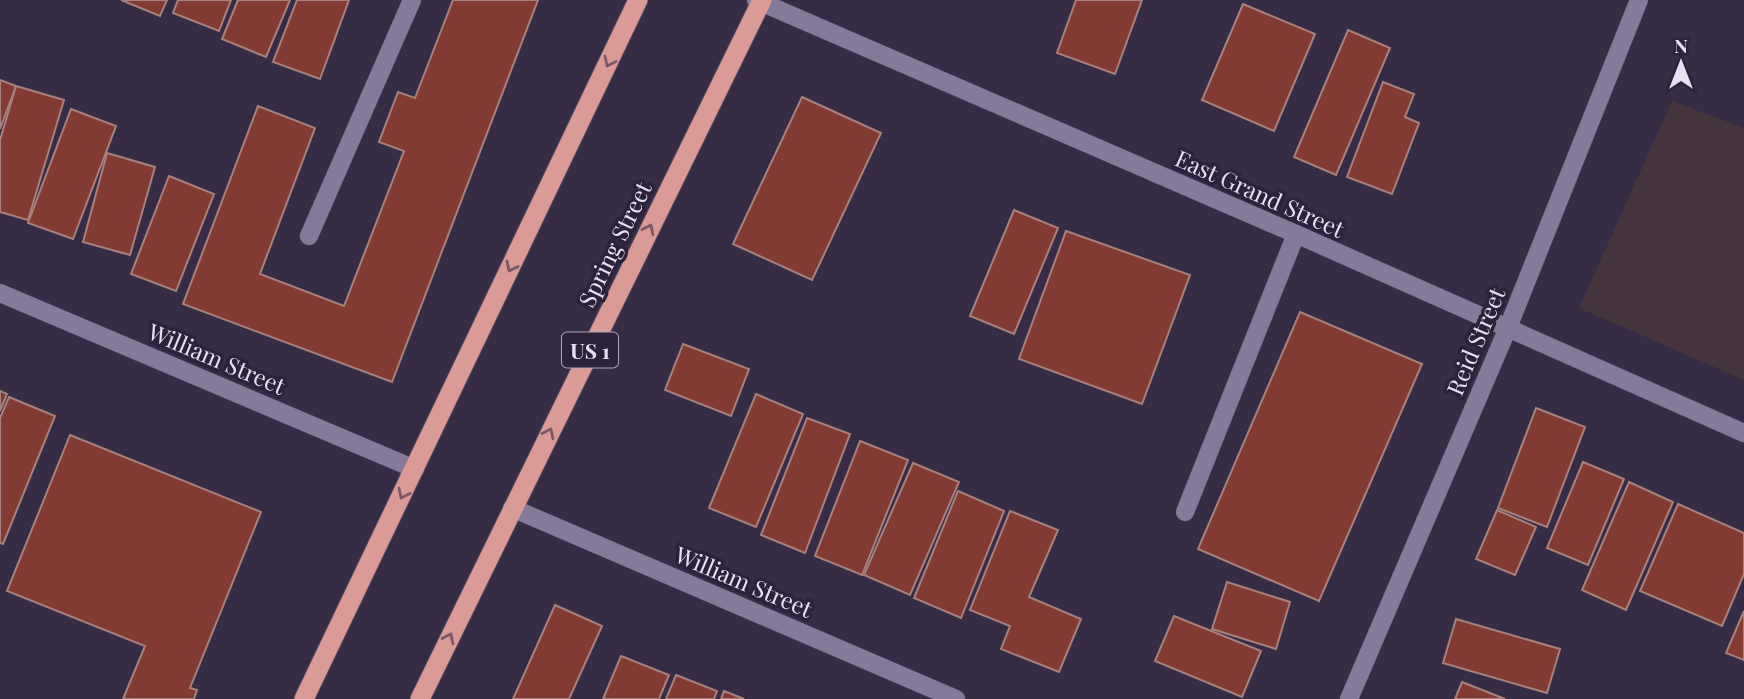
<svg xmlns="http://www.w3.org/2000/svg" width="1744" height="699" font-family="'Playfair Display',serif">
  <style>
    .industrial { fill: #45333d }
    .building { fill: #823b32; stroke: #a7827c; stroke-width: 2 }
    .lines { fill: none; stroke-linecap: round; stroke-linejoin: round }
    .service-casing { stroke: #52495f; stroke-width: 19 }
    .minor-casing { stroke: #52495f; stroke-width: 19 }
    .tertiary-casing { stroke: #52495f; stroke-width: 19 }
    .trunk-casing { stroke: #52495f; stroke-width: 21 }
    .service { stroke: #857a99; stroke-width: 18 }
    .minor { stroke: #857a99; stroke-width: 18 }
    .tertiary { stroke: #857a99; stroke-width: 18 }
    .trunk { stroke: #da9a96; stroke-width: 19 }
    .oneway { stroke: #7a5864 }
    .labels { text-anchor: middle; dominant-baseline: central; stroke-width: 7; stroke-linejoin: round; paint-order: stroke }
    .shield { fill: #2c223b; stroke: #afa7bb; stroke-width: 2 }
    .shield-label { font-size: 21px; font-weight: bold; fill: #e7e0f2 }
    .street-label { font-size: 23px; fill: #e7e0f2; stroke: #2c223b }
  </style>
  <rect width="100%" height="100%" fill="#362c46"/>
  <path class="industrial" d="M1672,101L1744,128V380L1579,308Z"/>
  <g class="building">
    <path d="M121,0H167L160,16Z"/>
    <path d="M178,0H231L219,31L173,13Z"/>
    <path d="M238,0H290L266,57L222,39Z"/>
    <path d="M297,0H349L320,79L273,62Z"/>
    <path d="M453,0H538L392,382L183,304L258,106L315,128L260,274L344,306L404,151L379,142L398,92L415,98Z"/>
    <path d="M1076,0H1142L1115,74L1057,53Z"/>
    <path d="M1243,4L1315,34L1274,131L1202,100Z"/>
    <path d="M1348,30L1390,48L1336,175L1294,157Z"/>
    <path d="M0,80L16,86L0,129Z"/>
    <path d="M1383,82L1414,94L1405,117L1419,123L1392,194L1347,177Z"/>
    <path d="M16,86L64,100L28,220L0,212V140Z"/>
    <path d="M802,97L881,133L812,280L733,244Z"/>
    <path d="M71,109L116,126L73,239L28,223Z"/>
    <path d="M107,153L155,167L130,255L83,242Z"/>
    <path d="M169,176L214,194L176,291L131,274Z"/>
    <path d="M1014,210L1058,228L1014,334L970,316Z"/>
    <path d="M1066,231L1190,275L1142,404L1019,359Z"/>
    <path d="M1300,312L1422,364L1319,601L1198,549Z"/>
    <path d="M683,344L749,369L731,416L665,390Z"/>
    <path d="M0,391L7,394L0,411Z"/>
    <path d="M756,394L803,414L756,527L709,508Z"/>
    <path d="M9,397L55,416L3,544L0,543V418Z"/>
    <path d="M1536,408L1585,427L1547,527L1498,508Z"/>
    <path d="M807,418L850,434L805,553L761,535Z"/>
    <path d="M70,435L261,512L190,688L197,690L194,699H123L145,646L7,591Z"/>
    <path d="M860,441L908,460L862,575L815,556Z"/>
    <path d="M1583,462L1624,479L1588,565L1547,548Z"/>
    <path d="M913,463L959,482L910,595L864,575Z"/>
    <path d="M1629,482L1673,502L1626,610L1582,590Z"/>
    <path d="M958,491L1004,511L961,618L914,598Z"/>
    <path d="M1678,504L1744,533V574L1722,626L1640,591Z"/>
    <path d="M1497,510L1536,527L1515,575L1476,559Z"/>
    <path d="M1010,511L1058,530L1029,597L1081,619L1059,672L1001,649L1010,626L970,610Z"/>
    <path d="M1227,582L1290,602L1276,649L1212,629Z"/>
    <path d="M555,605L602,626L569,699H513Z"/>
    <path d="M1744,611V660L1726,653Z"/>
    <path d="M1174,616L1261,651L1242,697L1155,661Z"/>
    <path d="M1456,619L1560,649L1547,693L1443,663Z"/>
    <path d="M621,656L669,675L659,699H603Z"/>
    <path d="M676,675L717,691L714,699H666Z"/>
    <path d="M1462,682L1505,699H1455Z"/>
    <path d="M724,691L744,699H721Z"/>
  </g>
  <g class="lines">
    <g class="service-casing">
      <g id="service">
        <path d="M309,236L412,0"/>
        <path d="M1185,512L1296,234"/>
      </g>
    </g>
    <g class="minor-casing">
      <g id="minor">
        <path d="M0,293L415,469"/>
        <path d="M512,508L956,699"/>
        <path d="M1349,699L1507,330L1639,0"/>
      </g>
    </g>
    <g class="tertiary-casing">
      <path id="tertiary" d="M756,0L1296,234L1744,433"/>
    </g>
    <g class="trunk-casing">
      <g id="trunk">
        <path d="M304,699L638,0"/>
        <path d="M420,699L762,0"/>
      </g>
    </g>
    <use href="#service" class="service"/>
    <use href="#minor" class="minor"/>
    <use href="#tertiary" class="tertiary"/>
    <use href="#trunk" class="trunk"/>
  </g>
  <defs><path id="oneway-chevron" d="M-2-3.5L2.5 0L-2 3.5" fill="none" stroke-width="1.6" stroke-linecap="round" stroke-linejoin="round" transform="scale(1.75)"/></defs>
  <g class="oneway">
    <use href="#oneway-chevron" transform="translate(609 62) rotate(115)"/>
    <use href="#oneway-chevron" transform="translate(649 229) rotate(-64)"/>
    <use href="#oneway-chevron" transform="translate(511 267) rotate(115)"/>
    <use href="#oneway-chevron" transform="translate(549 433) rotate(-64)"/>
    <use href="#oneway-chevron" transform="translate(403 494) rotate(116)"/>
    <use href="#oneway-chevron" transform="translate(449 638) rotate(-64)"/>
  </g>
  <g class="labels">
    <rect class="shield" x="562" y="332.5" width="56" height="35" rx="5"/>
    <g class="shield-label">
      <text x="590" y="350">US 1</text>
    </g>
    <g class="street-label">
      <text transform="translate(1260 193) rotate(24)">East Grand Street</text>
      <text transform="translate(614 244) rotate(-64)">Spring Street</text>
      <text transform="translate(1475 341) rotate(-67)">Reid Street</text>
      <text transform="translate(217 358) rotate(23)">William Street</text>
      <text transform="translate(744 581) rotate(23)">William Street</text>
    </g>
  </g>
  <g transform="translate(1681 63)" stroke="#2c223b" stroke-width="5" paint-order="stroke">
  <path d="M0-5L12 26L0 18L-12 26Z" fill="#e7e0f2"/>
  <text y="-10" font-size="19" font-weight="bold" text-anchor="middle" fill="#e7e0f2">N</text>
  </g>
</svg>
